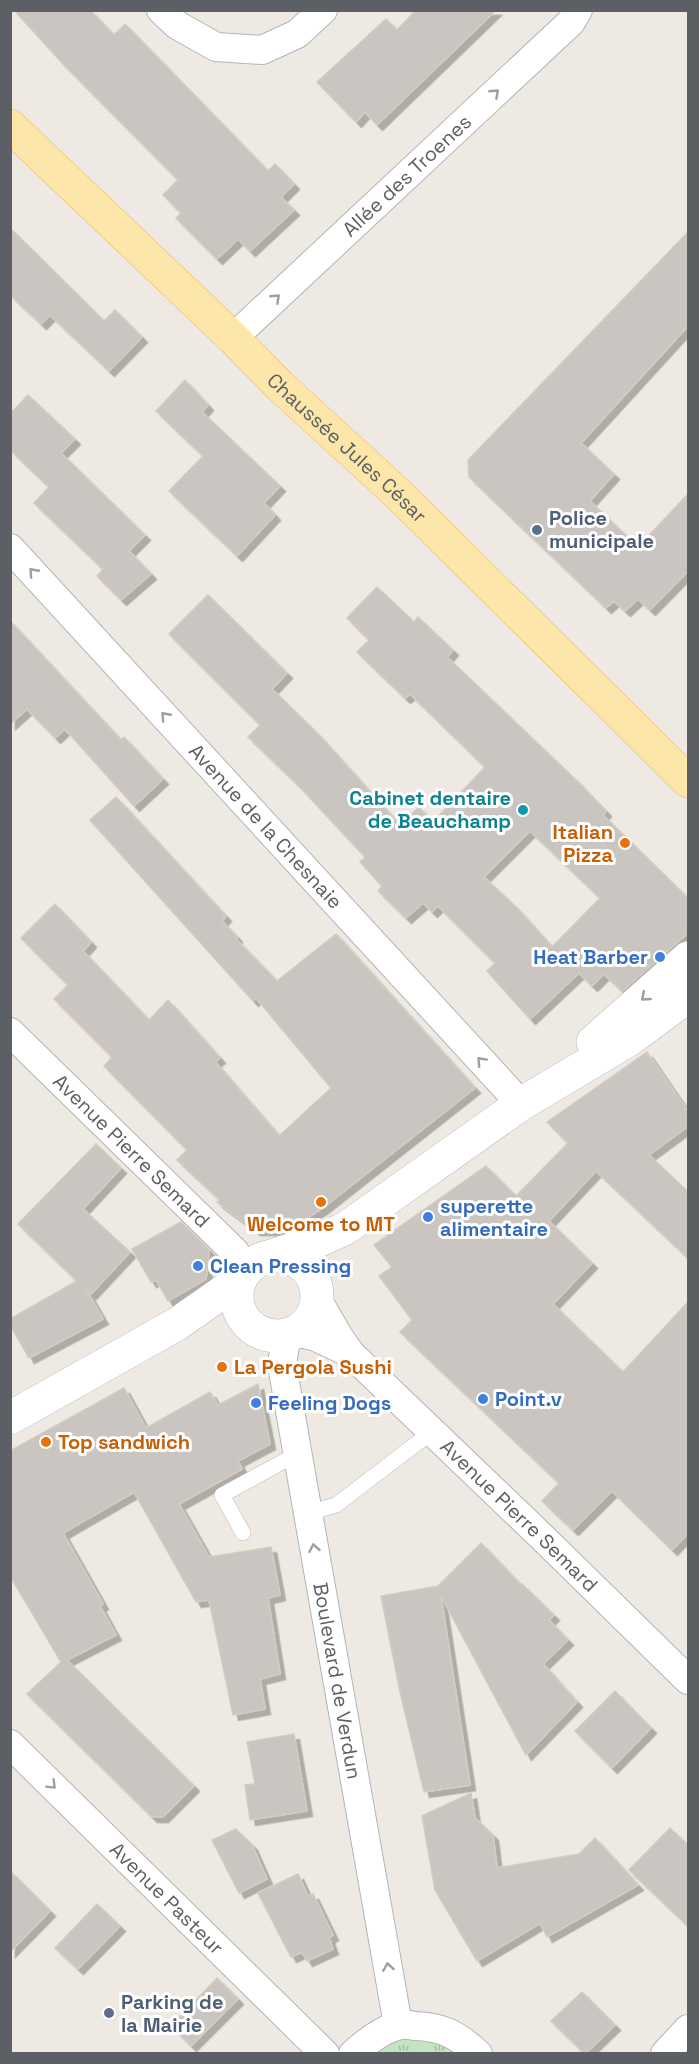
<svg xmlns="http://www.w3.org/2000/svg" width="699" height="2064" font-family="'Space Grotesk',sans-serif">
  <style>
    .park { fill: url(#park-tufts) }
    .building { fill: #cac5c1; stroke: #d2cbc2; stroke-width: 1.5; fill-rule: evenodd; filter: url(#shadow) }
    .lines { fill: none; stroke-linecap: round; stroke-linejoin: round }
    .service-casing { stroke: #b1b5b8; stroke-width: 16 }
    .minor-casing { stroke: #b1b5b8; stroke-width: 30 }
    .secondary-casing { stroke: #b3b7bb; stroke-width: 34 }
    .primary-casing { stroke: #eeb45c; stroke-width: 34 }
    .service { stroke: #fff; stroke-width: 15 }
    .minor { stroke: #fff; stroke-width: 28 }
    .secondary { stroke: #fff; stroke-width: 33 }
    .primary { stroke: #fde6a9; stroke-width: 33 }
    .oneway { stroke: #9da0a2 }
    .service-dot { fill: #5c6f8a; stroke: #fff; stroke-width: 2 }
    .culture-dot { fill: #0f9aa8; stroke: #fff; stroke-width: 2 }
    .food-dot { fill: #e8710a; stroke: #fff; stroke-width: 2 }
    .shop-dot { fill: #3f7fe0; stroke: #fff; stroke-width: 2 }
    .labels { text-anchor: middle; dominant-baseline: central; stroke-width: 6; stroke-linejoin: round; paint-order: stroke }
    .street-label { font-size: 20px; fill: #5c6064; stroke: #fff }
    .service-label { font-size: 20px; font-weight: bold; fill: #4e5e75; stroke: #fff; text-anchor: start }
    .culture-label { font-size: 20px; font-weight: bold; fill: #0d838f; stroke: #fff; text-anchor: end }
    .food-label { font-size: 20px; font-weight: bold; fill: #c56008; stroke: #fff; text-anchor: start }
    .shop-label { font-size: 20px; font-weight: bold; fill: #366cbe; stroke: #fff; text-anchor: start }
  </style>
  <defs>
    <pattern id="park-tufts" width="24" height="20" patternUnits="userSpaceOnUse" patternTransform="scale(1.5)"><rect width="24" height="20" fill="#c5e5c0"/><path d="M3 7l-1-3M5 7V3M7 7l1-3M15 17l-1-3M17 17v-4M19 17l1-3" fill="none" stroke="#a3bda0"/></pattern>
    <filter id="shadow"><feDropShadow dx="5.5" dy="5.5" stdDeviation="0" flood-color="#0004"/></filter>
  </defs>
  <rect width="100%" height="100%" fill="#eeeae3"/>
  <path class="park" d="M398,2025L473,2054H360Z"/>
  <g class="building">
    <path d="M14,10H90L114,35L125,24L268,171L275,164L294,184L281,197L294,210L250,251L238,239L217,259L176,218L181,213L163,195L178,180L64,65Z"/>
    <path d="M416,10H496L377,125L365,112L356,122L317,82L386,19L397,30Z"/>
    <path d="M10,228L104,321L115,310L142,337L109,371L50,315L41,324L10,295Z"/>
    <path d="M688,232V326L581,443L614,474L590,501L638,547L688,494V571L650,610L638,599L625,611L614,601L606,608L469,477L468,460Z"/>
    <path d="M185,380L208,405L202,412L280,486L264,503L275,515L237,556L169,491L203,456L156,411Z"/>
    <path d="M28,395L75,439L61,453L145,535L129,551L151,574L121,600L97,576L103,569L34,503L49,487L10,450V414Z"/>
    <path d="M377,587L414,622L418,617L453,650L447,657L578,782L606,811L603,815L688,898V933L622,991L604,974L592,986L579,973L530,1019L487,971L495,963L438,906L432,912L423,903L406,918L378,891L382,886L360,862L365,857L298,785L248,737L260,725L169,634L208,595L287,673L272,689L317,733L400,825L419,807L433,822L485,767L410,694L405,698L357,652L369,640L347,618ZM530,831L600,898L552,947L516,907L484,877Z"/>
    <path d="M10,621L121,740L124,737L163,779L134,806L65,729L55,738L27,709L10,724Z"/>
    <path d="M116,797L226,916L222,921L237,937L236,939L277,981L336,934L475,1088L323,1208L288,1230H255L217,1202L220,1200L177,1160L187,1150L104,1066L112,1057L54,999L68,985L21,938L55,904L91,942L83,951L149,1020L168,1000L220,1058L215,1062L279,1136L331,1088L256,998L253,1001L90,820Z"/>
    <path d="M647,1052L688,1112V1126L649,1155L688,1192V1258L596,1171L549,1221L592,1263L553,1304L623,1372L688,1302V1533L672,1550L612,1491L573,1530L542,1501L559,1483L400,1332L412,1320L379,1276L392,1267L374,1245L486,1166L516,1196L568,1143L547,1122Z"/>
    <path d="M96,1144L121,1168L83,1209L130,1252L91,1294L85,1288L103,1319L29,1358L10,1325V1319L77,1281L18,1224Z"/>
    <path d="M181,1222L209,1250L206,1279L168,1301L156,1280L151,1282L132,1249Z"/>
    <path d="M258,1384L270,1444L238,1461L242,1469L179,1504L209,1557L271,1547L280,1595L268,1598L280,1674L260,1679L265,1709L233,1715L209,1600L196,1602L134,1492L63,1533L103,1604L100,1606L116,1635L67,1660L194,1786L163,1817H152L27,1694L61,1662L10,1576V1451L124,1388L146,1428L210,1392L218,1405Z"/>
    <path d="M481,1543L521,1585L522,1584L554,1615L549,1620L568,1640L543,1664L577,1702L526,1755L441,1596L470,1785L424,1792L400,1692L381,1596L438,1586Z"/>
    <path d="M615,1691L651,1728L612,1768L575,1731Z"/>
    <path d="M294,1734L307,1811L250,1820L245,1785L255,1784L247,1742Z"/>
    <path d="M471,1793L475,1818L493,1835L497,1868L579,1854L595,1838L638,1885L547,1937L540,1923L477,1961L435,1890L422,1816Z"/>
    <path d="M670,1828L688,1845V1926L629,1870Z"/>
    <path d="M236,1829L252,1845L267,1879L239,1893L212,1840Z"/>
    <path d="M10,1871L50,1911L10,1952Z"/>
    <path d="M298,1874L308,1896L313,1894L333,1935L329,1938L333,1949L307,1961L302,1952L291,1957L258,1893Z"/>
    <path d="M97,1904L120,1926L78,1969L55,1948Z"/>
    <path d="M217,1978L238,1999L191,2046L171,2026Z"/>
    <path d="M582,1992L615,2025L585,2054L551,2021Z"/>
  </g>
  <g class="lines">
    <g class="service-casing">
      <g id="service">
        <path d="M308,1513L336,1505L433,1431"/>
        <path d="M243,1533L222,1495L297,1454"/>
      </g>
    </g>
    <g class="minor-casing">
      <g id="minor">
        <path d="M161,10L177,25L216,47L262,50L297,34L323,10"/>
        <path id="s1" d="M233,338L571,22L578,10"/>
        <path id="s2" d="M10,548L521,1104"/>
        <path id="s3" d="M10,1032L235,1252L242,1262L243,1274"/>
        <path id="s4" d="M317,1299L339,1337L350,1353L541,1536L688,1680"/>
        <path d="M295,1332L316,1337L350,1353"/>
        <path id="s5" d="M287,1335L283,1357V1371L398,2025"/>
        <path id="s6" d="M10,1744L325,2054"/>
        <path d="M353,2054C365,2043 382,2030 397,2026C402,2024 410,2025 415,2026C443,2027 458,2035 478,2054"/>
        <path d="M665,2054L688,2029"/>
      </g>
    </g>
    <g class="secondary-casing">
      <g id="secondary">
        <path d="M593,1042L688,958"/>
        <circle cx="277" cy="1296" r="40"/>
        <path d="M272,1256L320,1240L346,1228L521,1104L630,1039L688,996"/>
        <path d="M10,1418L177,1324L240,1280"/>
      </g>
    </g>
    <g class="primary-casing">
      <g id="primary">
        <path id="s7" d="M10,126L233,338L280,386L395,491L688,781"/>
      </g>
    </g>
    <use href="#service" class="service"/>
    <use href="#minor" class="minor"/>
    <use href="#secondary" class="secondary"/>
    <use href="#primary" class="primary"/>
  </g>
  <defs><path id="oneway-chevron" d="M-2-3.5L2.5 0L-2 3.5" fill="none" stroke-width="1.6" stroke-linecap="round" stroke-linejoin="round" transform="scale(1.5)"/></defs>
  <g class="oneway">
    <use href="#oneway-chevron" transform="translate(495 93) rotate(-43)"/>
    <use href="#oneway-chevron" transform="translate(276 298) rotate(-43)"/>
    <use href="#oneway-chevron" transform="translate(33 572) rotate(-132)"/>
    <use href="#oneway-chevron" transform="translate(165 716) rotate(-132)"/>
    <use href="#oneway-chevron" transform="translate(645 997) rotate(139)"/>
    <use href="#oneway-chevron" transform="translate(481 1061) rotate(-133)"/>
    <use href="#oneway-chevron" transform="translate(314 1548) rotate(-100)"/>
    <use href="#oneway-chevron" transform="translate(52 1785) rotate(45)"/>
    <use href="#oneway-chevron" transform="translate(388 1967) rotate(-99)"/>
  </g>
  <g class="service-dot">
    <circle cx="537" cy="530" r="6"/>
    <circle cx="109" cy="2013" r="6"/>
  </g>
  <circle class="culture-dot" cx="523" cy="810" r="6"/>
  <g class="food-dot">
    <circle cx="625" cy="843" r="6"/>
    <circle cx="321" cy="1202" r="6"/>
    <circle cx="222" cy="1367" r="6"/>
    <circle cx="46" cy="1442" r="6"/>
  </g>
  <g class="shop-dot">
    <circle cx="660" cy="957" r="6"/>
    <circle cx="428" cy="1217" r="6"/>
    <circle cx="198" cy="1266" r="6"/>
    <circle cx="483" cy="1399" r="6"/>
    <circle cx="256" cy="1403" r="6"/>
  </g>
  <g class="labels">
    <g class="street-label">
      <text stroke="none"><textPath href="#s1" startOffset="238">Allée des Troenes</textPath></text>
      <text stroke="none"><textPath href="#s7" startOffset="466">Chaussée Jules César</textPath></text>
      <text stroke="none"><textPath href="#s2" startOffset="378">Avenue de la Chesnaie</textPath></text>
      <text stroke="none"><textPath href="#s3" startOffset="170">Avenue Pierre Semard</textPath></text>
      <text stroke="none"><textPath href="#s4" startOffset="298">Avenue Pierre Semard</textPath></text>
      <text stroke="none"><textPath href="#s5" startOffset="351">Boulevard de Verdun</textPath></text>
      <text stroke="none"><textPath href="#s6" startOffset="220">Avenue Pasteur</textPath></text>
    </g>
    <g class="service-label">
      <text x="549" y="518">Police<tspan x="549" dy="23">municipale</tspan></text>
      <text x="121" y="2002">Parking de<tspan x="121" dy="23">la Mairie</tspan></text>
    </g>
    <g class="culture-label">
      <text x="511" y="798">Cabinet dentaire<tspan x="511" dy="23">de Beauchamp</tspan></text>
    </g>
    <g class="food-label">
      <text x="613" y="832" text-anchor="end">Italian<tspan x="613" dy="23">Pizza</tspan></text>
      <text x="321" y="1224" text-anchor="middle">Welcome to MT</text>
      <text x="234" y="1367">La Pergola Sushi</text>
      <text x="58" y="1442">Top sandwich</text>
    </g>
    <g class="shop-label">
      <text x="648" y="957" text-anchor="end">Heat Barber</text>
      <text x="440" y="1206">superette<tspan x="440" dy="23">alimentaire</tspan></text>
      <text x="210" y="1266">Clean Pressing</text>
      <text x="495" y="1399">Point.v</text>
      <text x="268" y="1403">Feeling Dogs</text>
    </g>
  </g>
  <rect width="699" height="2064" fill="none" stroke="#5c6064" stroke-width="24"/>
</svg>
